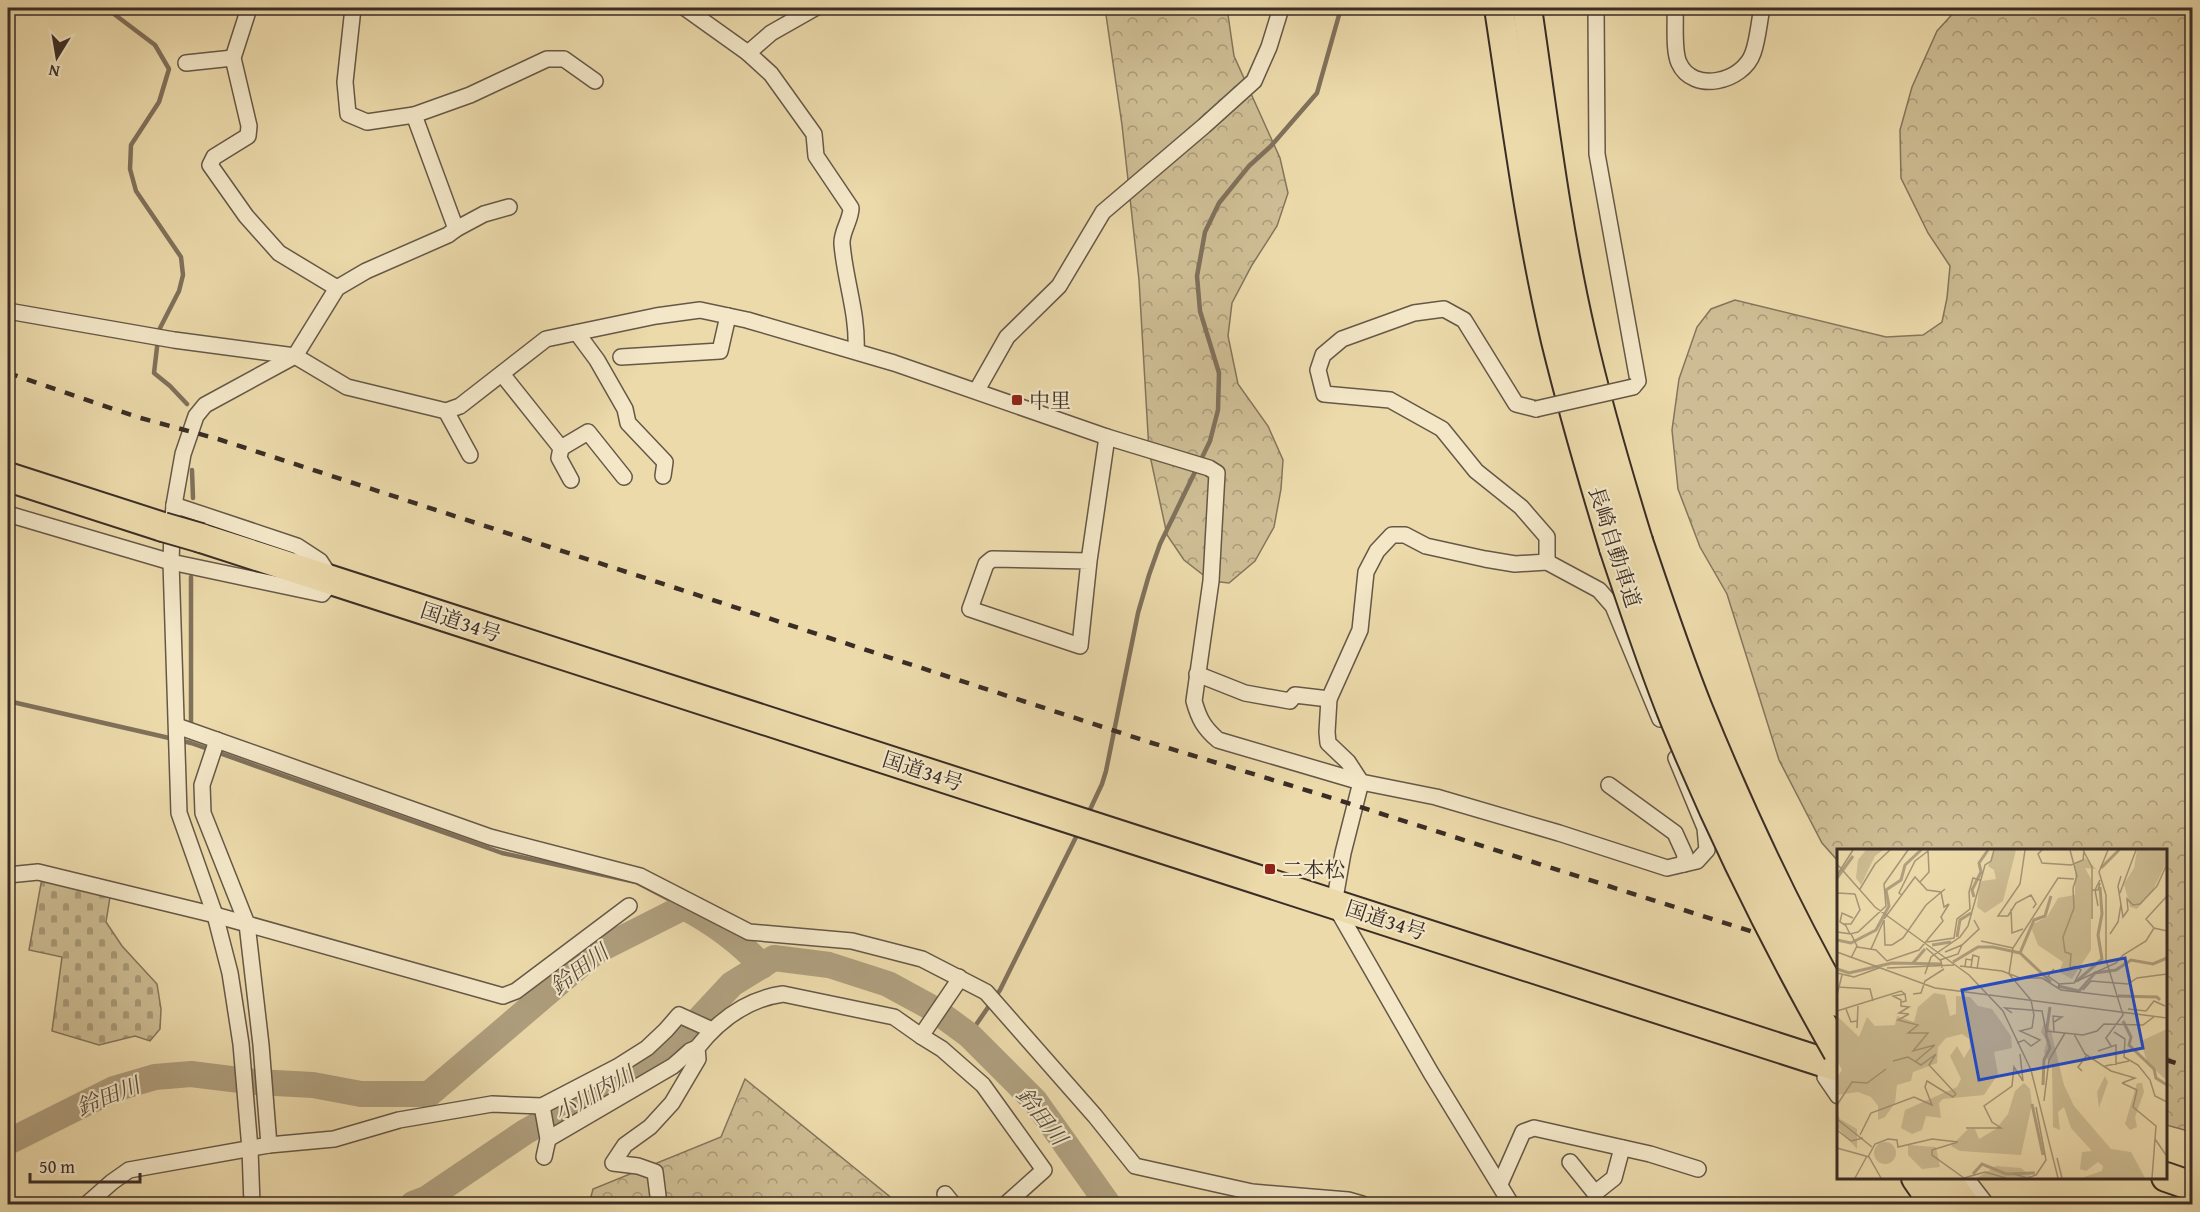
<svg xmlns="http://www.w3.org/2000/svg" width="2200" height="1212" font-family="'Gentium Book Plus','Noto Serif JP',serif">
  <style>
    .forest { fill: url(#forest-crowns); stroke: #84755d; stroke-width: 1.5 }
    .cemetery { fill: url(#cemetery-stones); stroke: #84755d; stroke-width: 1.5 }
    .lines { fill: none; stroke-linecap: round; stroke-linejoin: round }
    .stream { stroke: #80715b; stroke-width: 4.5 }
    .river { stroke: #af9f7e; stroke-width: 26 }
    .street-casing { stroke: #665847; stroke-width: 18 }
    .highway-casing { stroke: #3a2d26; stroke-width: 32 }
    .street { stroke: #f3e7c8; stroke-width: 15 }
    .highway { stroke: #ecdaab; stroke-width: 28 }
    .rail { stroke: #3a2d26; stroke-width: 4.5; stroke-dasharray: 10 10; stroke-linecap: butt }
    .street-bridge-casing { stroke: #665847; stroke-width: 18; stroke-linecap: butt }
    .highway-bridge-casing { stroke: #3a2d26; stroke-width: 32; stroke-linecap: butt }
    .street-bridge { stroke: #f3e7c8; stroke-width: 15 }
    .highway-bridge { stroke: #ecdaab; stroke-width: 28 }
    .poi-dot { fill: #8f2418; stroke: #f3e7c8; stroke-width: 2 }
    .labels { text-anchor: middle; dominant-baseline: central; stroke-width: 4.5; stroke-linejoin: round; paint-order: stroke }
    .poi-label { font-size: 21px; fill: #3a2d26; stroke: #f3e7c8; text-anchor: start }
    .street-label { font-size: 21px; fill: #3a2d26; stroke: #f3e7c8 }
    .water-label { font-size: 22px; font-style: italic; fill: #574a3c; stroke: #f3e7c8 }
    .inset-river { fill: none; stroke: #af9f7e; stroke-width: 3 }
    .inset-road { fill: none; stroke: #a59576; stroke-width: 1.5 }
    .view { fill: #1d4ed8; fill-opacity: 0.15; stroke: #1d4ed8; stroke-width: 3 }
    .inset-edge { fill: none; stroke: #3a2d26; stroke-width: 3 }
  </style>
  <defs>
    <pattern id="forest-crowns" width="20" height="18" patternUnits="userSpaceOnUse" patternTransform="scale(1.5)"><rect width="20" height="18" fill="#cebd94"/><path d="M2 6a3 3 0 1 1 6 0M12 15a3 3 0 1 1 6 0" fill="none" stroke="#a89a79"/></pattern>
    <pattern id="cemetery-stones" width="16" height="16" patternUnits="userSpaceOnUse" patternTransform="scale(1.5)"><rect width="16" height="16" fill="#cebd94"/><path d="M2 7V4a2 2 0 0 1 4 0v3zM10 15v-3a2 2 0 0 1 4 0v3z" fill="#a89a79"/></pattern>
  </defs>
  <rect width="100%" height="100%" fill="#ecdaab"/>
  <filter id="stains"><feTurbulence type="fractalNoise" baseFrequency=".00333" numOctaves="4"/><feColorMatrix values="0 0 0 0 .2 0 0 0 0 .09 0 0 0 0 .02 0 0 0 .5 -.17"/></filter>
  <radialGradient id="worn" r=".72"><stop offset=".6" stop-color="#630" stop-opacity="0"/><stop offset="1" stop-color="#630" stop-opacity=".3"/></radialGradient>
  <g class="forest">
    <path d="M8,8H12L11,39L8,50Z"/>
    <path d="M1105,8H1227L1234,56L1280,158L1288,193L1277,226L1252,265L1232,303L1228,336L1238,384L1268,426L1283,460L1281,489L1274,527L1255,561L1229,583L1211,581L1184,560L1167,535L1149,451L1139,280L1122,125Z"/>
    <path d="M1958,8H2192V1132L2166,1125V850H1838V861L1822,843L1779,760L1727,594L1700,547L1678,489L1672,430L1679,379L1697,327L1711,309L1735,300L1886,337L1923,335L1942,322L1947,298L1950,266L1928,233L1901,178L1900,130L1912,87L1937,31Z"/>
    <path d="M745,1079L894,1200L889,1204H589L593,1189L721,1137Z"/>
  </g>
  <path class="cemetery" d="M42,878L110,897L106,922L122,946L157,984L161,1009L160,1029L150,1041L135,1036L99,1045L52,1031L62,957L29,950Z"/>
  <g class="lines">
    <g class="stream">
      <path d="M106,8L155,45L169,69L159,102L131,145L130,169L136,191L181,257L183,275L179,291L159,330L154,373L170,386L187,404"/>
      <path d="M192,470L193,498"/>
      <path d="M8,701L191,743L502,853L636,882L684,907"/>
      <path d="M191,728V577"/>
      <path d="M1087,816L1102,784L1106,771L1138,613L1149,575L1160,544L1210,441L1218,410L1219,373L1200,311L1197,276L1205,232L1219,203L1249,166L1271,146L1317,93L1341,8"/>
      <path d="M969,1035L1000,990L1079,831"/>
    </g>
    <g class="river">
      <path d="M8,1142L114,1089L155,1077L191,1074L256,1082L313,1085L361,1094H429L595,952L684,907C714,923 739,941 762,966"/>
      <path d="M413,1204L426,1199L525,1132L650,1062L675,1045L732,984L774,958L829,965L888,984L932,1008L969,1035L1035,1101L1108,1204"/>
    </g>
    <g class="street-casing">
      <g id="street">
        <path d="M249,8L233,58L249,126L248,136L214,157L210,165L246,216L279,253L337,288"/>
        <path d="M353,8L345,82L348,114L367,122L414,115L470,95L547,59H564L595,81"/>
        <path d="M685,8L748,53L771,74L814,134L816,156L851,208C851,220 841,232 842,244C845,281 858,313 856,351"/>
        <path d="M1596,8L1597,154L1638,381L1633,387"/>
        <path d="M1675,8C1676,22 1673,50 1679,63C1693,94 1743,82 1753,53C1758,39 1759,22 1762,8"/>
        <path d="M748,53L771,33L815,8"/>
        <path d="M186,63L233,58"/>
        <path d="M456,229L484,214L509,207"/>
        <path d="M8,311L174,340L295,356L347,387L446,411L460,406L546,339L656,316L700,310L747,320L894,363L1107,437L1209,468L1217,473L1211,581L1194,701C1199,719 1204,728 1218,740L1361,782L1436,797L1559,833L1667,868L1684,864L1685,855L1675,833L1609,785"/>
        <path d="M577,333L597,360L625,409L628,423L665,462L663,476"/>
        <path d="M621,357L720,351L728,316"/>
        <path d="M502,374L561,448L559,458L571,480"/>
        <path d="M977,390L1007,337L1059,286L1103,212L1204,126L1254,81L1269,47L1281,8"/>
        <path d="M446,411L470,455"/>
        <path d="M561,448L588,432L624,477"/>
        <path d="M8,514L171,562L322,594L333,581L320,561L297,546L174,505"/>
        <path d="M1089,561L992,559L986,564L970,609L1080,646L1089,561L1107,437"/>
        <path d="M1547,562L1599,590L1613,606L1660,719"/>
        <path d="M1197,674L1245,693L1290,701L1295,695L1329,699"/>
        <path d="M177,726L490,837L640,876L749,932L852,941L922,959L986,992L1095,1116L1135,1166L1252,1192L1348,1200L1362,1204"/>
        <path d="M217,740L202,785L203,813L247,924L261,1045L269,1145"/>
        <path d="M1676,758L1705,828L1707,850L1697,861L1684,864"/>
        <path d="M8,875L38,872L215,915L503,996L516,991L629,906"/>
        <path d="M921,1036L942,1049L983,1085L1044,1170L1006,1204"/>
        <path d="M1828,1063L1825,1077L1838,1096"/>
        <path d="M542,1106L548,1139L544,1157"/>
        <path d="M548,1139L673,1066L690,1051L697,1048"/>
        <path d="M1570,1162L1595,1193L1614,1178L1622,1148"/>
        <path d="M1966,1178L1986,1204"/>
        <path d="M1500,1184L1523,1132L1534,1128L1650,1154L1698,1169"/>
        <path d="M945,1194L953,1204"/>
        <path d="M87,1204L112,1182L129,1170L269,1145L334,1139L399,1120L492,1104L542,1106L617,1067L647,1048L666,1030L679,1015L712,1030"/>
        <path d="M252,1204L250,1149L241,1044L230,973L215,915L179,813L171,562L172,532L174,505L183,454L196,416L205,405L295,356L337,288L366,271L448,235L456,229L414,115"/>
        <path d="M659,1204L655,1172L638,1166L613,1163L625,1145L650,1127L672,1103L698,1059L697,1048C719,1020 747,999 783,994L894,1017L921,1036L957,983L959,977"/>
        <path d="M1511,1204L1431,1073L1334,904L1343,853L1361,782L1348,762L1328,743L1327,732L1329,699L1360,630L1366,572L1377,551L1392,535H1405L1426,546L1485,559L1515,564L1547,562V537L1521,507L1476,471L1442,429L1390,400L1324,394L1318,370L1323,355L1342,339L1414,313L1444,309L1464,320L1516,404L1536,409"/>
      </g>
    </g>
    <g class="highway-casing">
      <g id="highway">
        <path d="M1499,8C1516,118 1530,231 1556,341C1573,410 1593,479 1614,548"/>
        <path d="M1527,8C1543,117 1556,227 1581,335C1597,405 1617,473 1638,541"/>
        <path d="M8,477L163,527"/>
        <path d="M201,538L1838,1067"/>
        <path d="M2166,1177L2192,1186"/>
        <path d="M1916,1178L1934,1204"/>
        <path d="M1946,1178L1964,1204"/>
      </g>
    </g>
    <use href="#street" class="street"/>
    <use href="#highway" class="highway"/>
    <g class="rail">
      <path d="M8,373L137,417L218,439L1152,743L1335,799L1838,959"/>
      <path d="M2166,1060L2192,1068"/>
    </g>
    <g class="street-bridge-casing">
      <path id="street-bridge" d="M1536,409L1633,387"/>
    </g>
    <g class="highway-bridge-casing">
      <g id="highway-bridge">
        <path d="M163,527L201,538"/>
        <path d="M1638,541C1657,597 1676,654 1698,709C1738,807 1786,910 1838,1002"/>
        <path d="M1614,548C1633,605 1652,663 1675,720C1722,834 1777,945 1838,1052"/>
      </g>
    </g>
    <use href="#street-bridge" class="street-bridge"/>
    <use href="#highway-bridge" class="highway-bridge"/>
  </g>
  <g class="poi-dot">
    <rect x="1011" y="394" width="12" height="12" rx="3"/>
    <rect x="1264" y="863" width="12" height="12" rx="3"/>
  </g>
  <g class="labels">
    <g class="poi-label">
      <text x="1029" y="400">中里</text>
      <text x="1282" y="869">二本松</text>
    </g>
    <g class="street-label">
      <text transform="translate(1615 547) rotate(72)">長崎自動車道</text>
      <text transform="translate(461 622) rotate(18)">国道34号</text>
      <text transform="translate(923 771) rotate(18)">国道34号</text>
      <text transform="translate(1386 920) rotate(18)">国道34号</text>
    </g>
    <g class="water-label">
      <text transform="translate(579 969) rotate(-37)">鈴田川</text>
      <text transform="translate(594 1093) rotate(-29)">小川内川</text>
      <text transform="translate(108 1096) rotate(-22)">鈴田川</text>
      <text transform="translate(1042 1116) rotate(52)">鈴田川</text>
    </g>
  </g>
  <g transform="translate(1837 849)">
    <rect width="330" height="330" fill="#ecdaab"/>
    <path d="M29,1H46L38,7L24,36L19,29L21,11ZM158,1H179L166,52L148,64L140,58L142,38L145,32L159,30L157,21L151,17ZM300,1H330V12L316,41L300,60L293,58L287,35L297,19ZM248,9L259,20L248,19L254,30V101L235,130L222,123L226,113L201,96L195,81L196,75L210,68L221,49L238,46V15ZM97,144L108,146L113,167L119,165V147L133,148L141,157L155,160L174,187L175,199L157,203L161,225L147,246L106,250L102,254L104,269L89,267L85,281L75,285L64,279L68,261L120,238L124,230L113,207L120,197L127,209L133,199L132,190L125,185L109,189L101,198L100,214L76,223L74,232L60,236L58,254L48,268L41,271V257L34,248L21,243L0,246V228L5,221L0,211V167L22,188L30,168L38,177L58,176L60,167L77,173L81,158ZM207,173L214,182L227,236L237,257L274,300L294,303L308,329H244L265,322L266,317L261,313L249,322L243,320L245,303L255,302L234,279L227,258L221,263L223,281L216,278L215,219L207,203L210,192L204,183ZM330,180V232L310,213L305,196L306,191ZM268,227L271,233L262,259L260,243ZM187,234L193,240L195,255L184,306L123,302L114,297L131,280H138L142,290L159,280L171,265L178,242ZM300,234H305L307,243L298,268L300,278L293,281L288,275ZM0,263L3,270L20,280V300L0,278ZM37 304a11 11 0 1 1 22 0a11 11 0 1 1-22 0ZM71,296L99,298L103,318L85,320L71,306ZM159,317L184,319L196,329H140Z" fill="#cebd94"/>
    <path class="inset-river" d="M264,19L282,1M0,29L16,7M137,48L135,41L144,23L142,14L151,1M120,88L123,71L134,64M0,91L14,94L39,81L52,57L49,41L64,31L68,16L84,1M95,96L114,93M183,104L197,71L208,67L214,47M116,113L141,98H156L183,104L214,133M76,114L88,100M0,120L12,124L55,114L105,115M240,132L265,110L261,86L265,65L263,38M221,137L242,142L258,124L279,121L294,111L316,115L330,109M281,147L320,148L323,151M286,172L294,188L292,196L317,220L319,229L330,236M206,236L207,211L213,199L209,186L213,158M195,255L206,306M136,325L145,315L169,325L198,324"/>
    <path class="inset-road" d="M188,1L183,35L161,67H171L179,54L194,46L199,55L196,59M205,1L201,5L205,14L234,16L246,11L247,1M271,1L262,23L269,46V111L286,166L269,189L274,197M247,3L255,18V41M0,15L38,58L132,126L166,162L194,221L221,329M0,26L16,1M284,27L281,37L286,68L291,61L290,50L296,56L303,55L320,37L330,15M83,33L92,23L91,1M23,40L38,15L53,1M0,44L18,45M283,44L299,1M18,45L23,61L14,75H8L13,85L21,83L49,57L47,35L71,1M65,46L62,44L78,12L91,2M330,47L309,70L317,79L330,82M261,57L258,41L263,31M174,60L175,84L186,80M255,70V41H261L263,34M47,71L48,96H55L66,89L89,56L108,40M8,76L3,73L5,64L16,69M0,83L14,85L20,97L14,109M273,85L281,73L284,55M144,92L176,99M90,93L117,89L120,70L133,60L132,43L136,29L143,31M20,98L39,101L50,112L82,101L106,72L104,68L112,55L107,58L104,43L90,41L78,28L47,70M89,99L104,112L105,119M34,100L47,71M0,103L98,139L330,169M108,103L125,96L142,80L137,71M103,111L121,105L125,96M135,111L136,106L142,108L140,120M123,117L165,122L183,129H205L224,141L282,148M128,118L129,110L135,111L134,119M50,119L117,116M217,120L211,127L222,135M0,124L17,128L42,119M88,125L94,108L123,88L131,77L148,16L154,12L157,1M238,133L279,114L286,106L309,92L317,79M0,138L33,140L36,152M221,140L222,135L237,134L244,121L238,117L233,119L234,105L228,103L226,88L237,59L236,39L240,27L233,1M246,141L254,132L291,135L300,129L330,125M76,145L84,144L88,132L107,120M0,146L5,126M65,153L69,152L68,145L56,147L64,151V157L72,158L62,164L72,165M9,160L14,173L20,172M291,160L309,162L317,152L328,157M0,162L64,142L68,145M175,164L168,159L205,162L209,182L246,186L260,182L267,175L306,176L318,167M72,165L61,171L81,176L71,184H91L76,202L98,196M217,173L225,168L216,167L217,183M20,179L21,157M277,183L288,190L287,208L301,216L313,231L318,247L330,253M237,185L248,205L274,222L298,229L285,234M180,194L187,191L194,197L203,191L183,182L195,179L197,166L194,151L172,125L176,99L221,29L237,30M261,202L279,196V216M56,212L71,208L84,216L99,205L92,216L119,245M79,212L98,196M268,217L292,212M245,222L241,218L250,206M285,234L300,241L296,258L319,277L315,329M207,252L212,211L228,184M0,256L15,233L30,234L49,220M0,270L35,298M129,279H164L155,273L147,257L175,237L177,218L186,232L183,205M0,281L14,292L26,289M23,286L34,264L77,248L95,256L88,238L90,232L116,248L119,245M318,290L329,306M121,293L95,301V306L127,329M0,299L32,308L44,329M31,308L38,295L51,290L60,291L61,298L95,290L121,293M220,309L225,329M177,325L190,329L199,326L209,311L199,258M18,329L30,307M127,329L148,323L169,329"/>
    <path class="view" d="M288,109L306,199L142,231L125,141Z"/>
    <rect width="330" height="330" class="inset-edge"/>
  </g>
  <rect width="2200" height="1212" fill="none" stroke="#ecdaab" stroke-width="30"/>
  <rect x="9" y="9" width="2182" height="1194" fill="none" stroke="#3a2d26" stroke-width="3"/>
  <rect x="15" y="15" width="2170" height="1182" fill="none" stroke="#3a2d26" stroke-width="1.5"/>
  <g transform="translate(57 57) rotate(191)" stroke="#f3e7c8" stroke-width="4.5" paint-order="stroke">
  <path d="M0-4.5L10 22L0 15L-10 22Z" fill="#3a2d26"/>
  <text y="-9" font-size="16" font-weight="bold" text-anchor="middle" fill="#3a2d26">N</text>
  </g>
  <path d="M30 1173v9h110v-9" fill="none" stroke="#3a2d26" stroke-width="3"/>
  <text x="39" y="1173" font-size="18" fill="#3a2d26" stroke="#f3e7c8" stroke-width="4.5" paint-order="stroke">50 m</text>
  <rect width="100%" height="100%" filter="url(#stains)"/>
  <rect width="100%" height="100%" fill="url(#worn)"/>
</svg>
